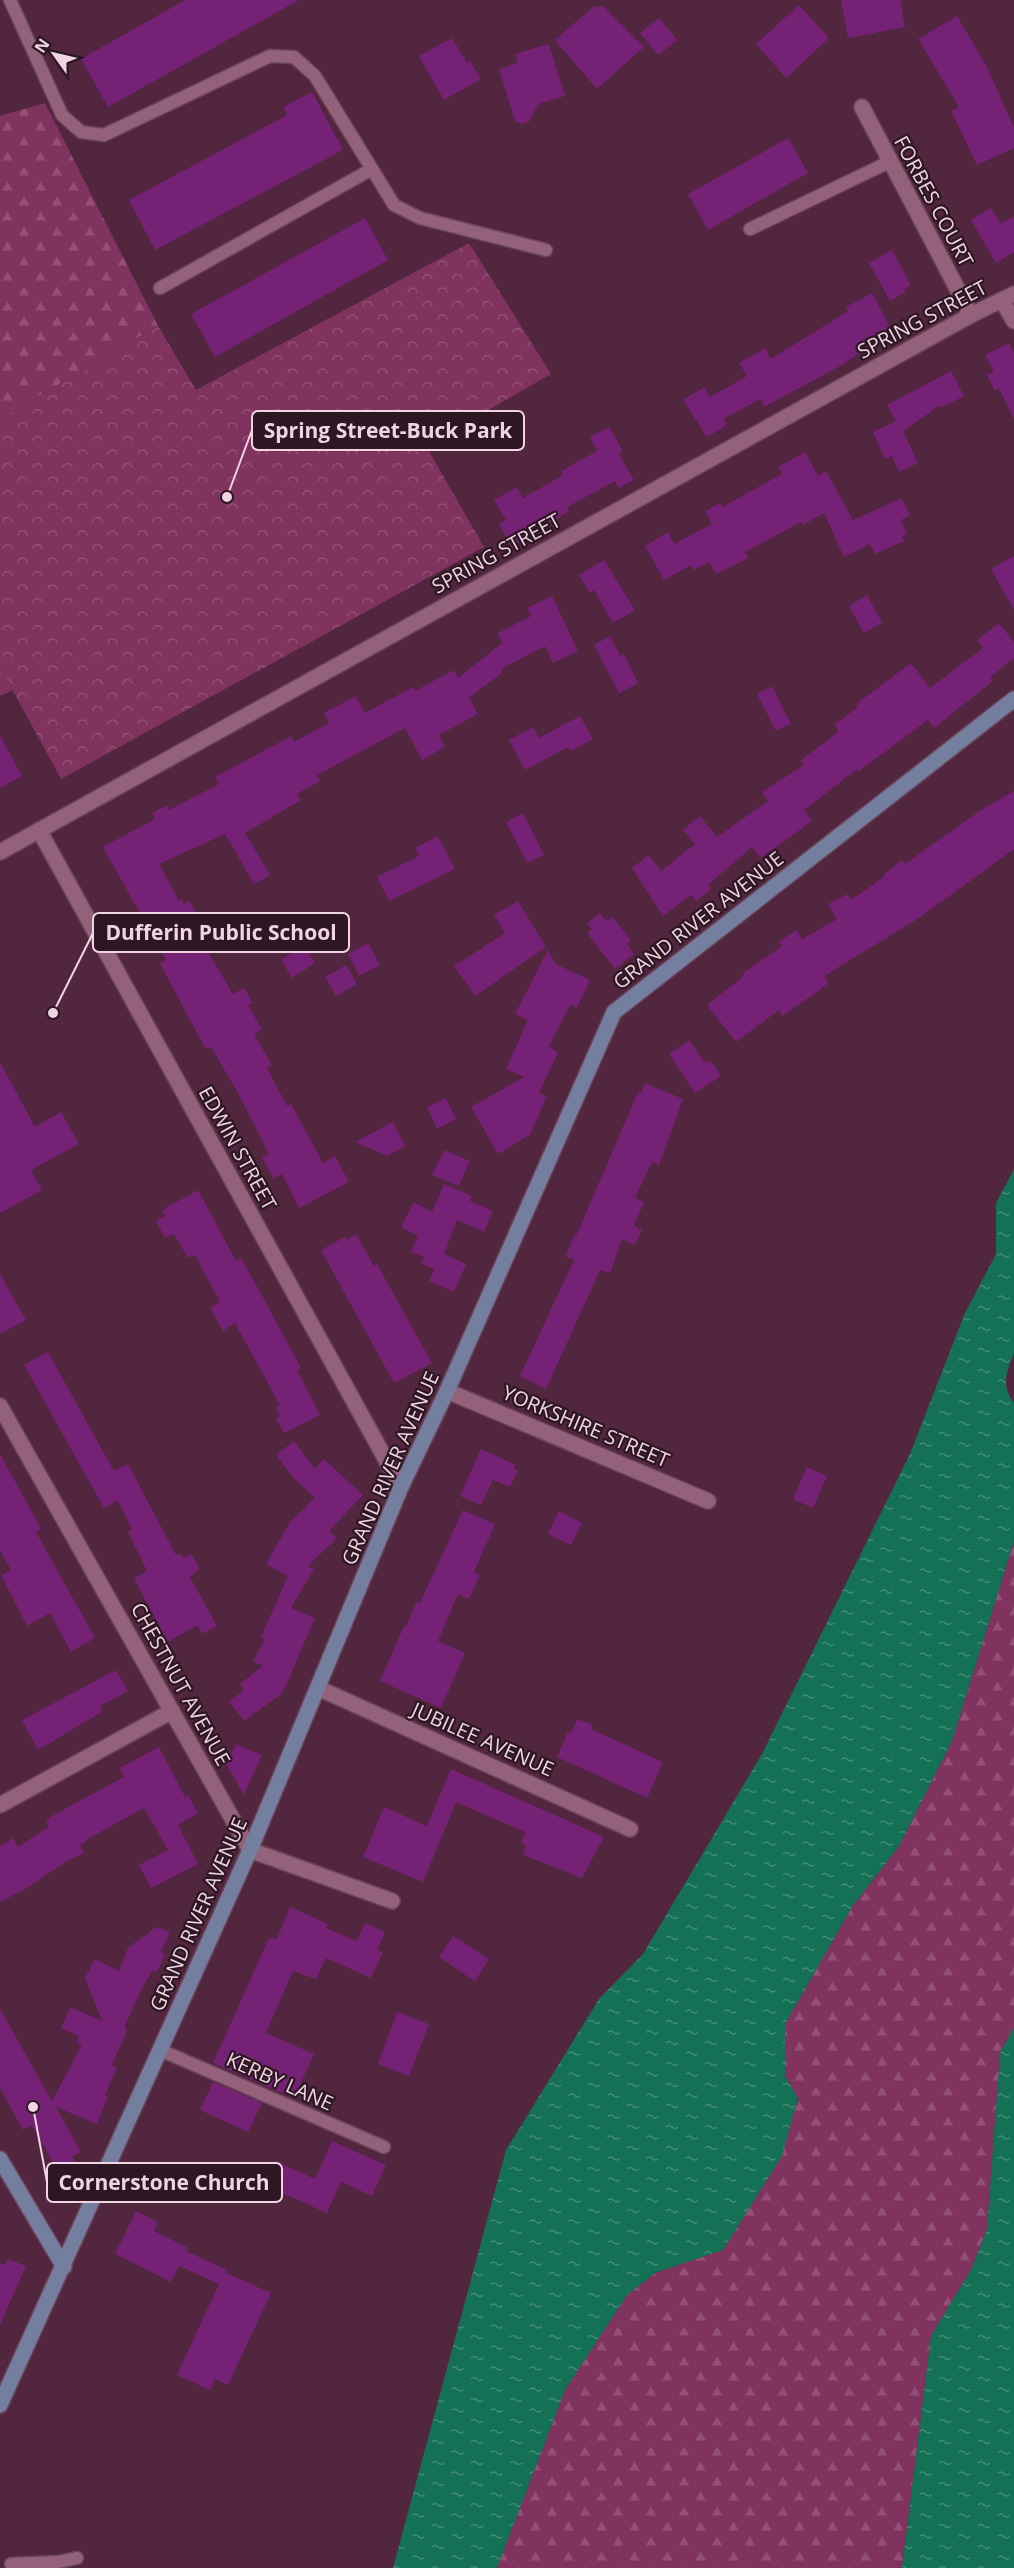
<svg xmlns="http://www.w3.org/2000/svg" width="1014" height="2568" font-family="'Open Sans',sans-serif">
  <style>
    .forest { fill: url(#forest-firs) }
    .park { fill: url(#park-crowns) }
    .water { fill: url(#water-ripples) }
    .building { fill: #752176 }
    .lines { fill: none; stroke-linecap: round; stroke-linejoin: round }
    .lane-casing { stroke: #6a445a; stroke-width: 15 }
    .street-casing { stroke: #6a445a; stroke-width: 18 }
    .secondary-casing { stroke: #6a445a; stroke-width: 18 }
    .lane { stroke: #94617b; stroke-width: 12 }
    .street { stroke: #94617b; stroke-width: 15 }
    .secondary { stroke: #747e9f; stroke-width: 15 }
    .labels { text-anchor: middle; dominant-baseline: central; stroke-width: 4.5; stroke-linejoin: round; paint-order: stroke }
    .street-label { font-size: 20px; fill: #f1d4e2; stroke: #2c1722 }
    .leader { fill: none; stroke: #f1d4e2; stroke-width: 2 }
    .callout-dot { fill: #f1d4e2; stroke: #2c1722; stroke-width: 2 }
    .callout { fill: #2c1722; stroke: #f1d4e2; stroke-width: 2 }
    .callout-label { font-size: 21px; text-anchor: middle; font-weight: bold; fill: #f1d4e2 }
  </style>
  <defs>
    <pattern id="forest-firs" width="22" height="20" patternUnits="userSpaceOnUse" patternTransform="scale(1.5)"><rect width="22" height="20" fill="#813360"/><path d="M5 1l3.5 6h-7zM16 11l3.5 6h-7z" fill="#935076"/></pattern>
    <pattern id="park-crowns" width="20" height="18" patternUnits="userSpaceOnUse" patternTransform="scale(1.5)"><rect width="20" height="18" fill="#813360"/><path d="M2 6a3 3 0 1 1 6 0M12 15a3 3 0 1 1 6 0" fill="none" stroke="#935076"/></pattern>
    <pattern id="water-ripples" width="26" height="14" patternUnits="userSpaceOnUse" patternTransform="scale(1.5)"><rect width="26" height="14" fill="#157156"/><path d="M2 4q2-2 4 0t4 0M15 11q2-2 4 0t4 0" fill="none" stroke="#438b76"/></pattern>
  </defs>
  <rect width="100%" height="100%" fill="#52263e"/>
  <g class="forest">
    <path d="M45,103L158,326L0,419V116Z"/>
    <path d="M0,667L13,690L0,696Z"/>
    <path d="M1014,1541V2027L1000,2053L987,2229L972,2268L931,2336L902,2568H497L565,2390L627,2295L655,2273L723,2250L798,2099L785,2076V2024L852,1907L899,1846L952,1741Z"/>
  </g>
  <path class="park" d="M469,243L551,374L426,446L484,547L61,779L0,667V419L158,326L196,390Z"/>
  <g class="water">
    <path d="M1014,1169V1353C1006,1373 1001,1386 1014,1403V1541L952,1741L899,1846L852,1907L785,2024V2076L798,2098L782,2156L723,2250L655,2273L627,2295L565,2390L497,2568H393L506,2150L599,1999L643,1954L762,1754L910,1454L965,1313L996,1254V1203Z"/>
    <path d="M1014,2027V2568H902L931,2336L972,2268L987,2229L1000,2053Z"/>
  </g>
  <g class="building">
    <path d="M185,0H299L108,107L81,59Z"/>
    <path d="M841,0H900L905,27L848,38Z"/>
    <path d="M799,5L829,38L786,78L756,44Z"/>
    <path d="M603,6L644,47L597,89L555,40L593,7Z"/>
    <path d="M957,16L987,67L1014,128V148L977,165L951,111L959,107L918,39Z"/>
    <path d="M659,18L677,40L658,55L640,33Z"/>
    <path d="M452,38L467,63L470,61L481,79L444,100L419,56Z"/>
    <path d="M549,44L565,96L538,104L529,122L521,124L515,121L499,69L518,63L515,54Z"/>
    <path d="M312,92L343,150L155,250L129,200L287,115L283,107Z"/>
    <path d="M788,138L808,173L708,230L688,194Z"/>
    <path d="M991,208L1001,224L1014,216V252L996,263L971,220Z"/>
    <path d="M365,218L388,260L215,357L191,314Z"/>
    <path d="M892,250L911,285L904,289L906,292L890,301L869,263Z"/>
    <path d="M872,293L891,329L857,347L855,349L858,354L840,366L764,407L760,399L724,419L727,425L707,437L683,400L704,387L710,397L747,376L739,363L765,348L771,359L848,311L846,307Z"/>
    <path d="M1009,343L1014,354V419L999,388L995,391L987,375L994,371L985,355Z"/>
    <path d="M951,371L964,396L941,408L940,405L903,431L918,463L899,472L892,456L885,459L873,432L896,421L887,405Z"/>
    <path d="M609,427L623,451L619,454L634,480L618,488L615,481L567,507L569,511L512,547L499,524L506,520L494,500L517,487L523,498L563,475L561,471L597,451L590,437Z"/>
    <path d="M805,452L818,476L826,471L853,520L902,498L910,515L901,520L907,534L902,537L904,541L875,554L870,544L844,557L824,513L803,525L801,522L745,552L749,558L716,574L709,562L694,570L691,565L664,580L645,546L668,532L674,544L712,524L705,511L720,503L722,507L782,474L778,467Z"/>
    <path d="M1014,556V610L991,569Z"/>
    <path d="M604,560L635,610L613,623L594,590L590,593L579,575Z"/>
    <path d="M867,595L882,623L864,633L849,606Z"/>
    <path d="M552,596L578,651L553,663L545,646L501,669L503,672L469,698L478,714L439,735L445,747L422,760L405,728L317,775L320,781L297,794L301,800L245,833L270,875L254,884L225,834L159,864L179,901L182,899L184,904L190,901L201,922L196,924L212,953L209,954L233,994L244,988L253,1003L248,1005L262,1030L254,1034L272,1065L267,1068L287,1106L291,1104L323,1163L335,1156L349,1182L299,1208L283,1176L281,1174L273,1178L262,1157L269,1154L238,1093L211,1047L206,1049L191,1022L160,963L166,960L162,953L103,847L155,819L152,813L167,805L169,810L219,784L215,777L291,736L294,741L298,740L329,723L324,713L356,696L365,713L413,687L415,691L454,670L458,678L502,643L498,633L531,616L527,608Z"/>
    <path d="M999,623L1014,642V658L990,677L993,681L934,728L928,720L859,771L857,769L804,810L812,821L778,846L760,858L752,847L708,885L711,889L696,901L691,895L663,916L632,868L649,855L661,871L695,844L683,830L700,816L717,837L768,801L762,792L804,765L800,761L839,731L834,725L858,707L856,704L911,663L930,688L983,648L977,640Z"/>
    <path d="M610,636L620,656L624,654L638,683L619,693L594,645Z"/>
    <path d="M772,686L791,724L776,731L757,694Z"/>
    <path d="M580,716L593,739L571,751L568,747L525,770L509,740L533,727L539,738Z"/>
    <path d="M0,735L22,776L0,788Z"/>
    <path d="M1014,791V849L919,918L824,976L829,983L783,1016L779,1010L736,1042L707,1005L744,976L742,974L782,946L779,942L796,930L802,939L837,919L828,904L848,894L851,900L885,876L884,874L902,860L905,864L978,812Z"/>
    <path d="M523,813L544,855L527,863L506,822Z"/>
    <path d="M438,836L455,869L389,901L377,877L419,856L415,848Z"/>
    <path d="M518,901L546,947L475,996L454,966L505,933L494,915Z"/>
    <path d="M600,913L606,921L612,917L631,940L627,944L634,954L615,969L587,933L592,929L587,923Z"/>
    <path d="M368,943L380,965L359,976L348,954Z"/>
    <path d="M304,945L315,963L292,978L281,960Z"/>
    <path d="M548,950L556,964L590,980L577,1008L570,1005L549,1046L558,1053L539,1093L547,1096L530,1135L498,1154L471,1107L524,1077L506,1069L528,1020L515,1014Z"/>
    <path d="M346,965L357,984L336,996L325,977Z"/>
    <path d="M689,1040L705,1063L710,1060L721,1076L695,1093L669,1054Z"/>
    <path d="M0,1062L35,1127L61,1112L79,1144L31,1170L42,1190L0,1213Z"/>
    <path d="M645,1083L683,1099L659,1165L652,1162L635,1198L644,1202L634,1226L642,1230L635,1245L622,1239L610,1273L600,1270L546,1389L520,1376L574,1260L566,1257L574,1235L576,1236L638,1092L641,1093Z"/>
    <path d="M446,1098L456,1119L437,1129L427,1107Z"/>
    <path d="M393,1122L405,1146L387,1156L355,1142Z"/>
    <path d="M444,1150L470,1161L459,1186L432,1175Z"/>
    <path d="M444,1184L472,1196L470,1201L493,1211L484,1232L457,1220L444,1254L466,1264L454,1292L429,1281L434,1269L421,1264L424,1257L411,1252L418,1236L401,1227L414,1202L432,1212Z"/>
    <path d="M198,1190L236,1261L241,1258L264,1299L301,1368L297,1370L320,1415L284,1433L276,1418L280,1416L276,1407L280,1405L235,1323L223,1331L210,1308L220,1302L195,1255L188,1258L174,1234L165,1238L156,1221L165,1216L162,1210Z"/>
    <path d="M356,1234L374,1266L377,1264L432,1363L394,1383L321,1250L345,1237L347,1240Z"/>
    <path d="M0,1274L26,1320L0,1334Z"/>
    <path d="M48,1352L114,1471L128,1464L176,1555L180,1553L183,1558L191,1554L200,1569L190,1577L217,1626L202,1634L197,1625L168,1642L163,1634L134,1578L147,1571L128,1532L132,1530L118,1500L104,1508L24,1365Z"/>
    <path d="M294,1441L315,1469L324,1459L363,1495L329,1531L337,1538L308,1566L314,1569L291,1608L315,1618L286,1686L281,1694L244,1721L229,1701L244,1690L240,1684L263,1666L253,1661L265,1639L261,1637L288,1576L266,1564L290,1522L315,1498L293,1477L276,1455Z"/>
    <path d="M481,1449L516,1465L514,1469L518,1471L510,1487L493,1480L481,1505L460,1496Z"/>
    <path d="M0,1454L41,1529L36,1532L95,1638L71,1652L50,1613L27,1626L1,1575L11,1570L0,1550Z"/>
    <path d="M807,1467L827,1476L813,1508L793,1499Z"/>
    <path d="M463,1510L495,1524L474,1572L480,1575L469,1599L458,1594L438,1641L465,1653L441,1708L380,1681L404,1626L406,1627L417,1601L420,1603Z"/>
    <path d="M559,1511L582,1523L571,1545L548,1534Z"/>
    <path d="M116,1670L128,1691L100,1706L103,1711L38,1750L22,1720Z"/>
    <path d="M577,1719L593,1725L591,1729L663,1762L647,1798L557,1757L568,1732L571,1733Z"/>
    <path d="M236,1744L262,1755L244,1795L226,1764Z"/>
    <path d="M159,1747L185,1797L188,1795L198,1813L178,1825L198,1864L151,1888L139,1865L168,1850L144,1808L88,1839L80,1845L84,1853L67,1861L25,1889L0,1902V1846L13,1838L18,1847L49,1827L46,1821L52,1816L124,1777L119,1768Z"/>
    <path d="M451,1769L604,1837L582,1878L523,1855L526,1846L521,1843L525,1832L456,1802L423,1882L363,1857L384,1807L427,1826Z"/>
    <path d="M290,1907L328,1924L326,1928L357,1941L365,1923L385,1932L377,1950L383,1952L371,1978L326,1958L316,1979L293,1971L266,2033L314,2054L294,2098L213,2063L269,1938L277,1939Z"/>
    <path d="M156,1927L170,1932L161,1952L165,1954L157,1972L153,1970L143,1986L125,2026L127,2031L112,2065L117,2068L105,2095L108,2097L97,2124L56,2107L81,2152L72,2156L77,2165L60,2175L32,2125L23,2130L0,2088V2009L52,2101L82,2045L76,2042L79,2036L61,2028L70,2007L102,2021L85,1978L95,1959L119,1971L128,1948Z"/>
    <path d="M453,1936L489,1959L475,1981L439,1957Z"/>
    <path d="M397,2012L429,2024L409,2076L378,2064Z"/>
    <path d="M213,2082L262,2103L248,2132L200,2110Z"/>
    <path d="M332,2141L386,2165L372,2196L341,2182L327,2213L264,2185L275,2161L315,2179Z"/>
    <path d="M136,2211L158,2222L154,2231L188,2248L186,2251L227,2270L226,2273L271,2293L228,2385L215,2379L210,2390L177,2375L219,2284L179,2266L171,2282L115,2254Z"/>
    <path d="M8,2259L26,2266L0,2325V2263L5,2265Z"/>
  </g>
  <g class="lines">
    <g class="lane-casing">
      <g id="lane">
        <path d="M10,0L62,115L81,132L104,135L270,56L294,57L315,76L394,205L420,218L546,250"/>
        <path d="M750,229L889,162"/>
        <path d="M160,288L372,169"/>
        <path d="M160,2050L384,2147"/>
        <path d="M14,2568L11,2564L58,2562L77,2558"/>
      </g>
    </g>
    <g class="street-casing">
      <g id="street">
        <path d="M862,107L971,315"/>
        <path d="M1002,301L1014,321"/>
        <path d="M39,830L401,1487"/>
        <path d="M0,852L971,315L1014,294"/>
        <path d="M447,1391L708,1501"/>
        <path d="M0,1406L250,1850L392,1901"/>
        <path d="M318,1688L630,1829"/>
        <path d="M0,1805L172,1711"/>
      </g>
    </g>
    <g class="secondary-casing">
      <g id="secondary">
        <path d="M0,2159L64,2267"/>
        <path d="M0,2405L250,1850L401,1487L447,1391L614,1012L1014,699"/>
      </g>
    </g>
    <use href="#lane" class="lane"/>
    <use href="#street" class="street"/>
    <use href="#secondary" class="secondary"/>
  </g>
  <g class="labels">
    <g class="street-label">
      <text transform="translate(934 201) rotate(62)">FORBES COURT</text>
      <text transform="translate(922 319) rotate(-28)">SPRING STREET</text>
      <text transform="translate(496 553) rotate(-29)">SPRING STREET</text>
      <text transform="translate(698 920) rotate(-38)">GRAND RIVER AVENUE</text>
      <text transform="translate(238 1148) rotate(61)">EDWIN STREET</text>
      <text transform="translate(586 1426) rotate(23)">YORKSHIRE STREET</text>
      <text transform="translate(390 1468) rotate(-66)">GRAND RIVER AVENUE</text>
      <text transform="translate(181 1684) rotate(61)">CHESTNUT AVENUE</text>
      <text transform="translate(483 1739) rotate(24)">JUBILEE AVENUE</text>
      <text transform="translate(198 1914) rotate(-66)">GRAND RIVER AVENUE</text>
      <text transform="translate(280 2081) rotate(24)">KERBY LANE</text>
    </g>
  </g>
  <path class="leader" d="M227 497L252 430M53 1013L93 933M33 2107L47 2182"/>
  <g class="callout-dot">
    <circle cx="227" cy="497" r="6"/>
    <circle cx="53" cy="1013" r="6"/>
    <circle cx="33" cy="2107" r="6"/>
  </g>
  <g class="callout">
    <rect x="252" y="411" width="272" height="39" rx="6"/>
    <rect x="93" y="913" width="256" height="39" rx="6"/>
    <rect x="47" y="2163" width="235" height="39" rx="6"/>
  </g>
  <g class="callout-label">
    <text x="388" y="438">Spring Street-Buck Park</text>
    <text x="221" y="940">Dufferin Public School</text>
    <text x="164" y="2190">Cornerstone Church</text>
  </g>
  <g transform="translate(54 54) rotate(304)" stroke="#2c1722" stroke-width="4.5" paint-order="stroke">
  <path d="M0-4.5L10 22L0 15L-10 22Z" fill="#f1d4e2"/>
  <text y="-9" font-size="16" font-weight="bold" text-anchor="middle" fill="#f1d4e2">N</text>
  </g>
</svg>
